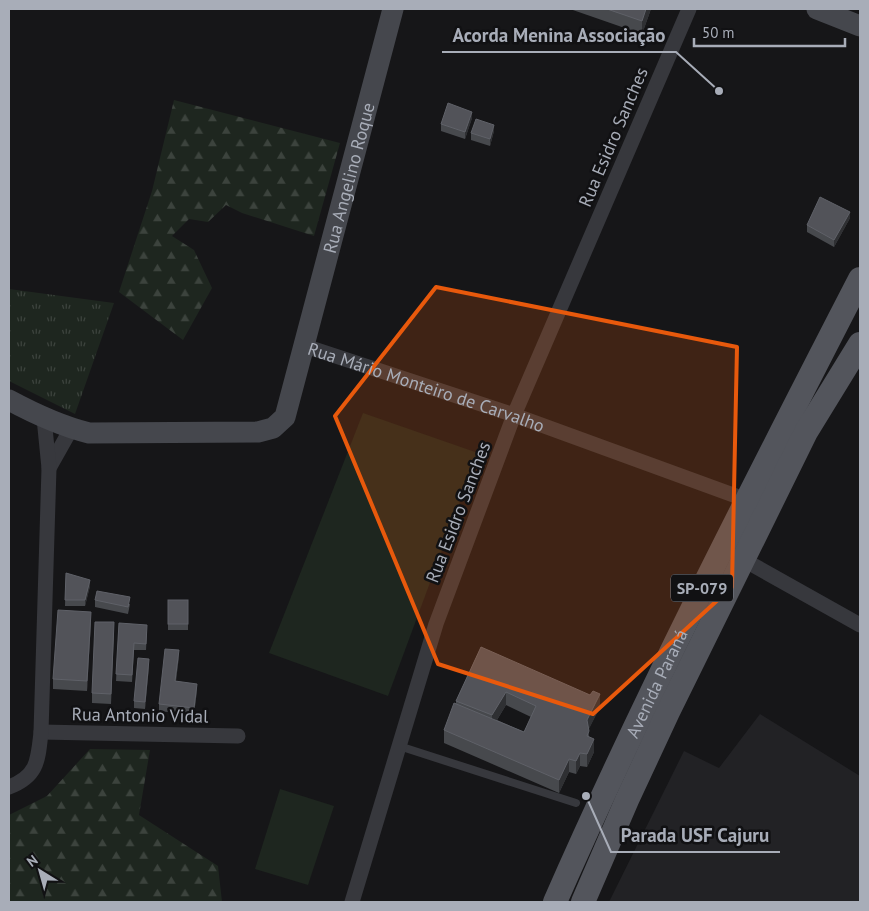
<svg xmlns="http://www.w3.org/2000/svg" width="869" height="911" font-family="'PT Sans',sans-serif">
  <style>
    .built { fill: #222225 }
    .grass { fill: url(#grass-tufts) }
    .forest { fill: url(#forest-firs) }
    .pitch { fill: #1e261f }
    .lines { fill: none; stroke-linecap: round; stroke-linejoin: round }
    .lane { stroke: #37383d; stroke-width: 8 }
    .street { stroke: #37383d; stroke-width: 15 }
    .secondary { stroke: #45474d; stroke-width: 21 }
    .primary { stroke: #53555c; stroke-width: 24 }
    .wall { fill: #47494d; fill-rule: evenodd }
    .shaded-wall { fill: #2f3033 }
    .building { fill: #525359; stroke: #5f6168 }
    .marked { fill: #e8590c; fill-opacity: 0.2; stroke: #e8590c; stroke-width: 4; stroke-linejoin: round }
    .labels { text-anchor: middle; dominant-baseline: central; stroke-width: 5; stroke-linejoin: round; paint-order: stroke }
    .shield { fill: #111113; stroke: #7b7e86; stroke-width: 1 }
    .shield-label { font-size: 16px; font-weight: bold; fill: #a8adb8 }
    .street-label { font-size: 18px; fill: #a8adb8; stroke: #111113 }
    .leader { fill: none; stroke: #a8adb8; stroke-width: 2 }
    .callout-dot { fill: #a8adb8; stroke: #111113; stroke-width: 2 }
    .callout-label { font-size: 19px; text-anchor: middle; font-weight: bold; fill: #a8adb8; stroke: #111113; stroke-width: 5; stroke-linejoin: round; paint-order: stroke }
  </style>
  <defs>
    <pattern id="grass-tufts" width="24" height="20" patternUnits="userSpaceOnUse" patternTransform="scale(1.25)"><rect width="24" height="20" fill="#1e261f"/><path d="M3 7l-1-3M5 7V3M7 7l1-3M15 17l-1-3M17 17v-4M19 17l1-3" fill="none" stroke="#3c433d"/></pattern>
    <pattern id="forest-firs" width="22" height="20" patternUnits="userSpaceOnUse" patternTransform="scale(1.25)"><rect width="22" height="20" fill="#1e261f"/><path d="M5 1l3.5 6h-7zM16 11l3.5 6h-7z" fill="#3c433d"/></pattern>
  </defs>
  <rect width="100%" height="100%" fill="#161618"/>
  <path class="built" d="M760,714L860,776V902H609L684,751L719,768Z"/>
  <path class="grass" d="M9,289L114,303L75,414L9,381Z"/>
  <g class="forest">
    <path d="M174,100L340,143L314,236L242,213L226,205L208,222L189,219L172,236L194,250L212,288L183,340L119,292L152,191Z"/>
    <path d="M90,749L150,750L139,815L218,866L222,902H9V815L47,796Z"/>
  </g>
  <g class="pitch">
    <path d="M363,413L478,453L388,696L269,653Z"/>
    <path d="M280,789L334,806L308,885L255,869Z"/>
  </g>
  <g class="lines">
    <path class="lane" d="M399,746L576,803"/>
    <g class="street">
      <path id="s1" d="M305,346L514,415L747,500"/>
      <path d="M49,468L71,429"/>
      <path d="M744,560L860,625"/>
      <path d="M41,732L238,736"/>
      <path d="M9,787C38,776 38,760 41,732L49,468L44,418"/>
      <path d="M352,902L436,624L514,415L689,9"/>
    </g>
    <g class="secondary">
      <path d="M817,9L860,26"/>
      <path id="s2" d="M9,400C35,414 61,426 89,433L258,432L273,428L285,417L393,9"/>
    </g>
    <g class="primary">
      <path id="s3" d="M555,902C648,690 754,485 860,279"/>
      <path d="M583,902L627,800L668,712L806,432L860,344"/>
    </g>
  </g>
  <g class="wall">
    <path d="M570,9H651L642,34Z"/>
    <path d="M472,118L465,139L441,131V124Z"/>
    <path d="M494,131L490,146L471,140V133Z"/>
    <path d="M850,218L834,247L807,232V225Z"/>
    <path d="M66,573L90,586L85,606H65Z"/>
    <path d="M95,600L130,604L128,614L95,607Z"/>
    <rect x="168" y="600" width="20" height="30"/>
    <path d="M91,622L87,691L53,689V679Z"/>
    <path d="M119,623L147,632L146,650H134L132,682L116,681Z"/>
    <path d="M114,632L111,704L92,703V693Z"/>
    <path d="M481,647L600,707L588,730L589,736L594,752L587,767L580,766L576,774L569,772L559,793L444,743V730L456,703V701ZM506,705L531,717L524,732L497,720Z"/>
    <path d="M179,656L176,681L197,690L194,715L159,711V704Z"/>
    <path d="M149,666L145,709L134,708V701Z"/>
  </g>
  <g class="shaded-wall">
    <path d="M646,9H651L642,34V21Z"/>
    <path d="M472,112V118L465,139V132Z"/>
    <path d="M494,125V131L490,146V139Z"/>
    <path d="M850,212V218L834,247V240Z"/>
    <path d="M90,580V586L85,606V600Z"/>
    <path d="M91,612V622L87,691V681Z"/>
    <path d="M179,650V656L175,688V681Z"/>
    <path d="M149,659V666L145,709V702Z"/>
    <path d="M197,684V690L194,715V708Z"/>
    <path d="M506,692V705L492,728V715Z"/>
    <path d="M600,694V707L587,733V720Z"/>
    <path d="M594,739V752L587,767V754Z"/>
    <path d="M580,753V766L576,774V761Z"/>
    <path d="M569,759V772L559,793V780Z"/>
  </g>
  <g class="building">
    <path d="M607,9H646L642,21Z"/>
    <path d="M448,103L472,112L465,132L441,124Z"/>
    <path d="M476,119L494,125L490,139L471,133Z"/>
    <path d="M820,197L850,212L834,240L807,225Z"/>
    <path d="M66,573L90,580L85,600H65Z"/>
    <path d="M97,591L130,597L128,607L95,600Z"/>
    <rect x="168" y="600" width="20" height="24"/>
    <path d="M58,610L91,612L87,681L53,679Z"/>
    <path d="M95,622H114L111,694L92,693Z"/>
    <path d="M119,623L147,625L146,644L134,643L132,675L116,674Z"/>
    <path d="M481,647L590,695L593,691L600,694L587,720L589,731L587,736L594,739L587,754L580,753L576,761L569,759L559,780L444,730L454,703L524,732L536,706L506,692L492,715L456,701Z"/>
    <path d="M165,649L179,650L175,681L197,684L194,708L159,704Z"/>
    <path d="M138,658L149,659L145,702L134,701Z"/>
  </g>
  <path class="marked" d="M436,287L737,347L732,587L593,714L438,664L335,416Z"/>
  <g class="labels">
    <rect class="shield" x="671" y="574.5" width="62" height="27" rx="4"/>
    <g class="shield-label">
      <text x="702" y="588">SP-079</text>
    </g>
    <g class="street-label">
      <text transform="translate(613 137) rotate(-67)">Rua Esidro Sanches</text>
      <text stroke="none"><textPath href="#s2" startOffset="535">Rua Angelino Roque</textPath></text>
      <text stroke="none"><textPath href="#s1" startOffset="128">Rua Mário Monteiro de Carvalho</textPath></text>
      <text transform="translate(458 512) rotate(-69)">Rua Esidro Sanches</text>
      <text stroke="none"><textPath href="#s3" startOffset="241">Avenida Paraná</textPath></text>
      <text transform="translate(140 715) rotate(1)">Rua Antonio Vidal</text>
    </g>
  </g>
  <path class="leader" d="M719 91L676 52H442M586 796L611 852H780"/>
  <g class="callout-dot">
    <circle cx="719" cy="91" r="5"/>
    <circle cx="586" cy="796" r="5"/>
  </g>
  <g class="callout-label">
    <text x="559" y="42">Acorda Menina Associação</text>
    <text x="695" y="842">Parada USF Cajuru</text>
  </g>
  <rect width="869" height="911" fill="none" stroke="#a8adb8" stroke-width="20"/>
  <g transform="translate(40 871) rotate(323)" stroke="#111113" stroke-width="4" paint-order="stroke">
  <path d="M0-4L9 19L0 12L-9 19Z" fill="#a8adb8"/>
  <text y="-8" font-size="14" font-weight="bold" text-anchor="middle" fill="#a8adb8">N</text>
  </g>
  <path d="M694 38v8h151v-8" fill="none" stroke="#a8adb8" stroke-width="2.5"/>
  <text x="702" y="38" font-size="15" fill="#a8adb8" stroke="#111113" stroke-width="4" paint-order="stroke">50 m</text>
</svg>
